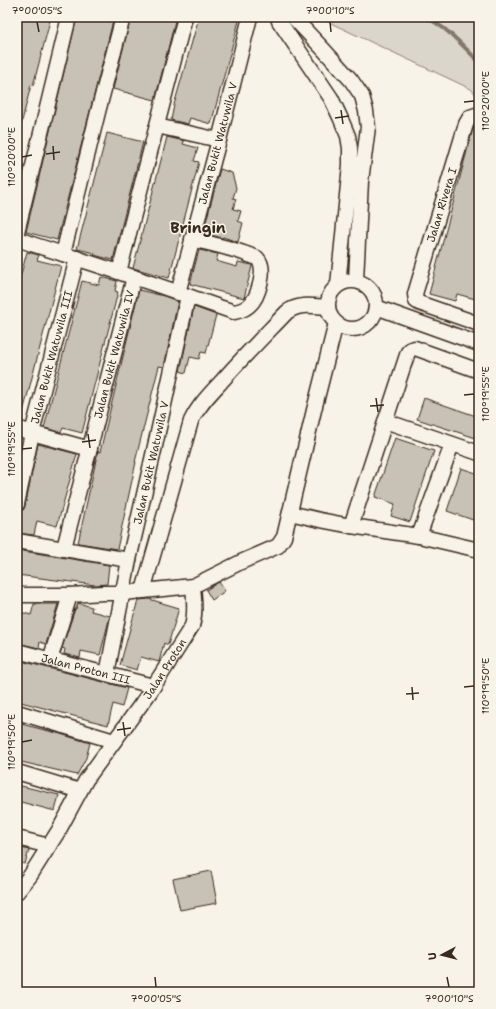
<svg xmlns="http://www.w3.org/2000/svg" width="496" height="1009" font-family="'Shantell Sans',sans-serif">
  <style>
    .green { fill: #dbd6cb; stroke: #8b8074 }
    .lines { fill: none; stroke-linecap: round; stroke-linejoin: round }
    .stream { stroke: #84786c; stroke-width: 4 }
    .building { fill: #c8c1b6; stroke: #3b2a1e }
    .minor-casing { stroke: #3b2a1e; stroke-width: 17 }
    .minor { stroke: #f7f3e8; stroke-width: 14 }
    .ticks { fill: none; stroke: #3b2a1e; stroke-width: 1.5 }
    .labels { text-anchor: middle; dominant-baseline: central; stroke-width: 3; stroke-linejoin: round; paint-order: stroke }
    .street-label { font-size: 11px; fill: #3b2a1e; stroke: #f7f3e8 }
    .district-label { font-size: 15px; font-weight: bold; fill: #3b2a1e; stroke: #f7f3e8 }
    .neatline { fill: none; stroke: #3b2a1e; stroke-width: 1.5 }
    .ticks-label { font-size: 10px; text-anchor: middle; fill: #3b2a1e }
  </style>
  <rect width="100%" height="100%" fill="#f7f3e8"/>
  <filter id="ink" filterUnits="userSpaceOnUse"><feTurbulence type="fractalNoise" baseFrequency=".025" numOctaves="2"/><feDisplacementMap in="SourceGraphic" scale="8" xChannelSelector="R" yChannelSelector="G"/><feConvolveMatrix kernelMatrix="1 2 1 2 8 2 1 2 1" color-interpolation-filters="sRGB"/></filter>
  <g filter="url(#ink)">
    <path class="green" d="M320,17H479V98L471,89L322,19Z"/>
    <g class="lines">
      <path class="stream" d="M425,17C447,27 462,45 479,62"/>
    </g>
    <g class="building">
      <path d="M17,17H51L33,86L31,85L21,125L17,124Z"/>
      <path d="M77,17H114L57,240L26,232Z"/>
      <path d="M131,17H176L155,100L113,89Z"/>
      <path d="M199,17H240L211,124L190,118L188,124L171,120L174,105Z"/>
      <path d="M479,123V300L457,294L455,301L429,294L472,132L476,124Z"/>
      <path d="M107,133L143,142L113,260L94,255L95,253L77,249Z"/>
      <path d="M167,137L184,141L183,144L198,148L194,161L199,162L169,278L133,268Z"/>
      <path d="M220,169L232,173L236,188L233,198L236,199L233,209L241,211L238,221L243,223L238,242L223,237L222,238L203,233Z"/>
      <path d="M199,250L218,254L216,261L237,267L238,262L252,265V266L244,298L190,284Z"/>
      <path d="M27,252L39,255L37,260L61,266L21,420H17V289Z"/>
      <path d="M101,277L117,281L115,291L118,292L82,433L63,428L61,432L44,428L82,281L99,285Z"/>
      <path d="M139,290L164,296L178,301L164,367L159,366L135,462H136L117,549L78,543L98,451L100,452Z"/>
      <path d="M194,307L216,315L206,353L201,352L199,359L190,357L186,373L180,371Z"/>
      <path d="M424,398L479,417V439L417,419Z"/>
      <path d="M395,438L434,451L410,522L391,516L395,504L375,497Z"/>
      <path d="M38,444L77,454L57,526L37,521L34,535L17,533V522L20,512L24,509L25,506Z"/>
      <path d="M461,468L479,474V522L447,511Z"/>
      <path d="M17,550L109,565L107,584L95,585L17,575Z"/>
      <path d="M219,582L225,591L212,600L206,590Z"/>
      <path d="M149,599L179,608L168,645L164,643L159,662L141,657L137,670L120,665L138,600Z"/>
      <path d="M78,603L92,607L91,611L110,616L100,655L81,651L80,658L64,654L65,649L62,648L75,609H76Z"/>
      <path d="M34,604H58L46,644L40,642L39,648L17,643V611L31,615Z"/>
      <path d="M17,660L127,688L122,707L113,704L108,725L17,701Z"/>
      <path d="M17,723L57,733L90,743L86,758L77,775L17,761Z"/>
      <path d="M17,785L59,795L55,811L17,801Z"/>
      <path d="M17,847L29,850L25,864L17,862Z"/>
      <path d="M211,871L217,903L180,910L173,879Z"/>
    </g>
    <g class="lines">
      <g class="minor-casing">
        <g id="minor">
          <path d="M278,17L279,21L331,98L340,117L348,136L350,148V165L338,285"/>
          <path d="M293,17L324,50L351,80L362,96L366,111L368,127L361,181L356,280"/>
          <path d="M479,114L470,117L466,124L415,294L416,301L419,303L479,324"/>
          <path d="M157,126L219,140"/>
          <path d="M17,232L69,17"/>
          <path d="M17,239C56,252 95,264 133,277C167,288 201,301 234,312C247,310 254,303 258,291C261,282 265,266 257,258C255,257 252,256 249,255C231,248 211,244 192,239"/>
          <path d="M63,254L98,112L123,17"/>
          <path d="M119,272L185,17"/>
          <circle cx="352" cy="305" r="24"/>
          <path id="s1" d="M178,293L219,140L250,17"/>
          <path d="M376,307L479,344"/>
          <path d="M479,371L415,348L411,349L408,352L351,526L419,536L479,550"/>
          <path d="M385,421L479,453"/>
          <path d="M17,428L32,433L90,449"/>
          <path id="s2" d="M17,504L32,433L77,258"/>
          <path d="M290,513L320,520L351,526"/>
          <path d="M419,536L452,444"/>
          <path d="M17,541L129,560"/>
          <path id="s3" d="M64,548L134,277"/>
          <path d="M143,591L191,421C198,406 210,394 221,382C242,358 265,335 287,312C299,303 313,306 328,307"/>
          <path d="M17,595H70L103,593H123L193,586L241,562L278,546L284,537L314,410L336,323"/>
          <path id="s4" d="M17,651L153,686"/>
          <path d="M50,660L70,595"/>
          <path id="s5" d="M107,674L129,560L153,455L188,296"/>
          <path d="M17,712L114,741"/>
          <path d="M17,772L80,791"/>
          <path d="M17,838L49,846"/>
          <path id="s6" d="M17,892L30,876L59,830L86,780L150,692L192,626C196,613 194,599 193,586"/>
        </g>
      </g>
      <use href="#minor" class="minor"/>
    </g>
  </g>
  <path class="ticks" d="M37,22L39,32M330,22L331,32M464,102L474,101M341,110L343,124M335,118L349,116M53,146L54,160M46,154L60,152M22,157L32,155M464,395L474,394M376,398L378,412M370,406L384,405M88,434L90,448M82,442L96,440M22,449L32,448M412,687L413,700M464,687L474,686M406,694L419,693M123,722L125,736M117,730L131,728M22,742L32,740M155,977L156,987M447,977L449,987"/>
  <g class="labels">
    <g class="street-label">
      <text stroke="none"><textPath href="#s1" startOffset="155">Jalan Bukit Watuwila V</textPath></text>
      <text transform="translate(442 205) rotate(-73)">Jalan Rivera I</text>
      <text stroke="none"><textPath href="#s3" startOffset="200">Jalan Bukit Watuwila IV</textPath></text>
      <text stroke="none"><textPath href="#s2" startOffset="151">Jalan Bukit Watuwila III</textPath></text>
      <text stroke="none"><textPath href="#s5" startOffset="216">Jalan Bukit Watuwila V</textPath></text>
      <text stroke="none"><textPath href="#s4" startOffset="71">Jalan Proton III</textPath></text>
      <text stroke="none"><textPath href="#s6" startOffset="268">Jalan Proton</textPath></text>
    </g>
    <g class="district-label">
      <text x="198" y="228">Bringin</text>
    </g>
  </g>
  <rect width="496" height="1009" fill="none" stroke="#f7f3e8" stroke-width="44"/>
  <g transform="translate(442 955) rotate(263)" stroke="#f7f3e8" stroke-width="3" paint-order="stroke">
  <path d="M0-3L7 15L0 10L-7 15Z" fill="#3b2a1e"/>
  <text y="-6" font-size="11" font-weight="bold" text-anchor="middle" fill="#3b2a1e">U</text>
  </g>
  <rect x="22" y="22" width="452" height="965" class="neatline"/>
  <g class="ticks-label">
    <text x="37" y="14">7°00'05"S</text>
    <text x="330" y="14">7°00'10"S</text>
    <text transform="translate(485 101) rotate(-90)" y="4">110°20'00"E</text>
    <text transform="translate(11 157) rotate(-90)" y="4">110°20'00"E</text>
    <text transform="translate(485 394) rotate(-90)" y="4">110°19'55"E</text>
    <text transform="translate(11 449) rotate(-90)" y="4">110°19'55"E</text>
    <text transform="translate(485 686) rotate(-90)" y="4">110°19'50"E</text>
    <text transform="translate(11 742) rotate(-90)" y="4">110°19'50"E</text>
    <text x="156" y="1002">7°00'05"S</text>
    <text x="449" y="1002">7°00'10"S</text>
  </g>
</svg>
